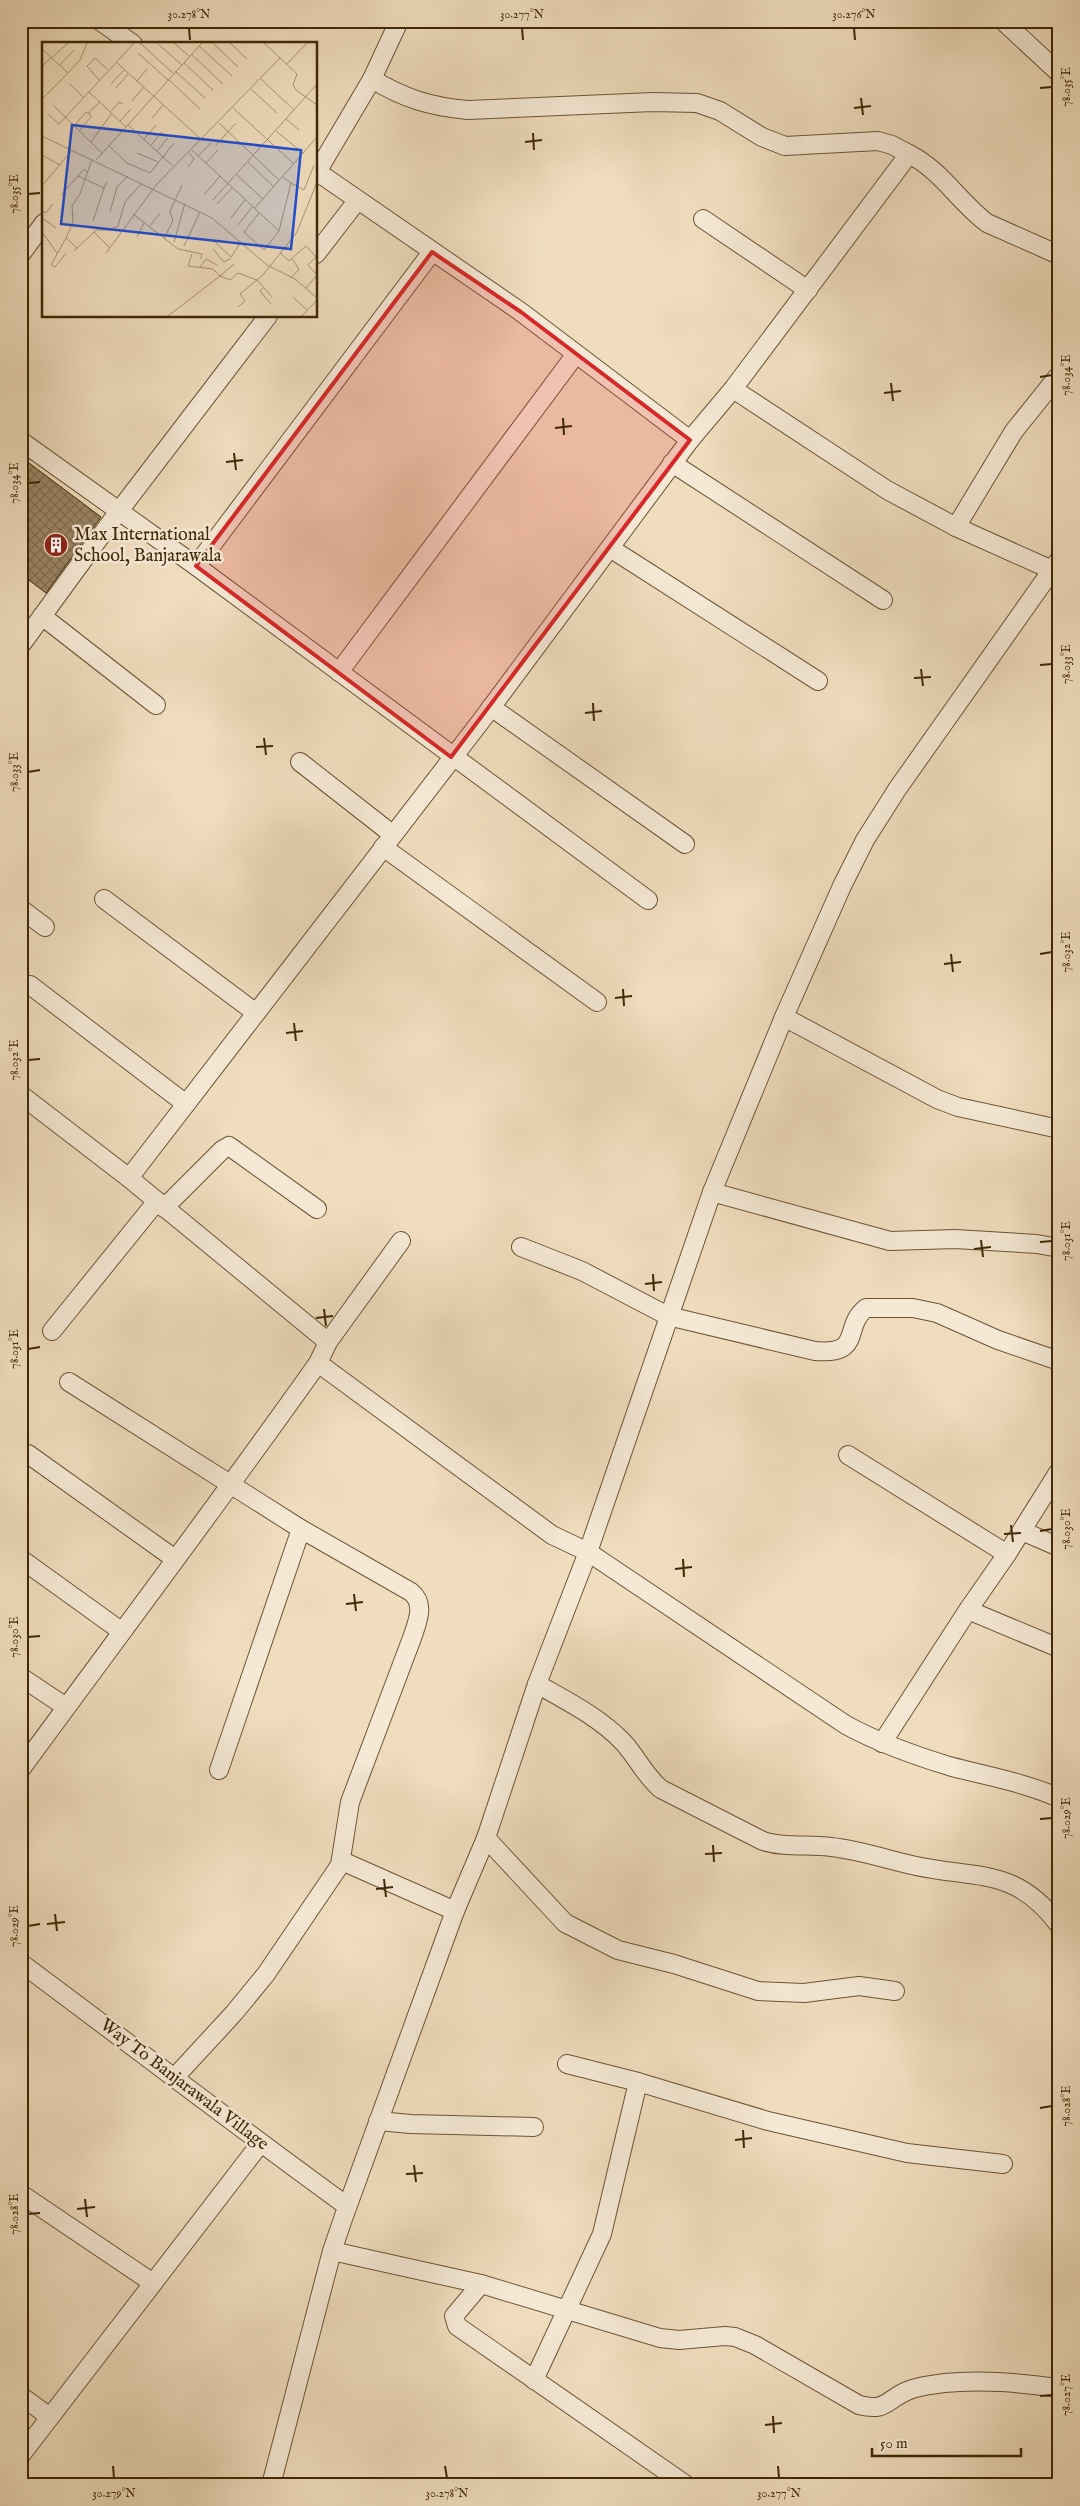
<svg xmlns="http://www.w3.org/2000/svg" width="1080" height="2506" font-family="'IM FELL English',serif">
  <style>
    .building { fill: url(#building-cross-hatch); stroke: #3f2806 }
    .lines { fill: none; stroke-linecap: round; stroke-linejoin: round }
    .street-casing { stroke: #6b5534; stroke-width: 20 }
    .street { stroke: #f5e9d5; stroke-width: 18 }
    .marked { fill: #d62828; fill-opacity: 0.2; stroke: #d62828; stroke-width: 4; stroke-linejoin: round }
    .ticks { fill: none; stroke: #3f2806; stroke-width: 2 }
    .labels { text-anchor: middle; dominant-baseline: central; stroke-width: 5; stroke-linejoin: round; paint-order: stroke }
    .poi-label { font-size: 18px; fill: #3f2806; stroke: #f5e9d5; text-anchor: start }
    .street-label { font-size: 18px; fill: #3f2806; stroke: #f5e9d5 }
    .inset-road { fill: none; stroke: #a99574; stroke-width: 1 }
    .view { fill: #1d4ed8; fill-opacity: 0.15; stroke: #1d4ed8; stroke-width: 2.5 }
    .inset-edge { fill: none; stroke: #3f2806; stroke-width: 2.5 }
    .neatline { fill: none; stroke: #3f2806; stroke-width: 2 }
    .ticks-label { font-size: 12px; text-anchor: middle; fill: #3f2806 }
  </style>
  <defs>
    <pattern id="building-cross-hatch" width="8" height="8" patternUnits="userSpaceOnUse" patternTransform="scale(1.25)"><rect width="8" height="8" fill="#9b8666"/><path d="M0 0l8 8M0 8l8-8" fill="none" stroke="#806e52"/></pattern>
  </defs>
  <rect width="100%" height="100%" fill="#f0ddbe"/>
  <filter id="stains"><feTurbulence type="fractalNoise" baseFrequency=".004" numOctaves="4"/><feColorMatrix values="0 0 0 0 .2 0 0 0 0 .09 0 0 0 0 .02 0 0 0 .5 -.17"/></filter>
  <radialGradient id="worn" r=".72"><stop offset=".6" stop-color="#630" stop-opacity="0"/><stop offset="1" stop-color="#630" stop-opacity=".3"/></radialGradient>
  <path class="building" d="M21,457L101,517L46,593L21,574Z"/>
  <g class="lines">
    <g class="street-casing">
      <g id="street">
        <path d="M100,21L133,44"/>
        <path d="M1003,21L1059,73"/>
        <path d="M372,79L399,21"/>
        <path d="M316,171L521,312L690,440"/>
        <path d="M317,172L372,79C403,98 431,107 468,110L653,102L697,103L720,111L762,137L785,146L878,141L892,145L909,154"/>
        <path d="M703,219L808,290"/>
        <path d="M21,254L44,223"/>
        <path d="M316,254L357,201"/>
        <path d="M733,389L887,490L956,527L1014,431L1059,375"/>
        <path d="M21,441L196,566L648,900"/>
        <path d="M672,463L883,600"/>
        <path d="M956,527L1052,570"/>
        <path d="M610,548L818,681"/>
        <path d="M196,566L432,252"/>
        <path d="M42,616L156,705"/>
        <path d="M21,645L119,511L268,316"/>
        <path d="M339,672L576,354"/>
        <path d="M491,707L685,844"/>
        <path d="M300,762L392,834"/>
        <path d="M383,847L597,1002"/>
        <path d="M104,899L256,1013"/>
        <path d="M21,909L45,927"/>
        <path d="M30,985L186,1104"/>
        <path d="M784,1017L937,1099L958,1107L1059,1129"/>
        <path d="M21,1095L129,1178L328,1342L318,1363L552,1535L588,1552L846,1725C879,1743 913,1755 949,1766C985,1776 1024,1782 1059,1798"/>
        <path d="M129,1178L481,721L690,440L733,389L909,154C941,170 959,202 987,223L1059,255"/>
        <path d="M712,1192L890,1241L955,1239L1037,1244L1059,1248"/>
        <path d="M164,1208L222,1150L229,1146L317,1209"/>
        <path d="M521,1247L582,1271L668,1316L815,1351C864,1355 842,1327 866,1308H913L937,1313L998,1340L1059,1361"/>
        <path d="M52,1331L157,1201"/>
        <path d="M328,1342L401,1241"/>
        <path d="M69,1382L301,1529L411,1592C426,1604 417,1623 412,1638L350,1802L340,1865L266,1974L234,2013L175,2077"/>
        <path d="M28,1454L175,1559"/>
        <path d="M848,1455L1007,1554"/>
        <path d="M1022,1531L1059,1547"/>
        <path d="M21,1559L121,1631"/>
        <path d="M968,1610L1059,1648"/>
        <path d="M21,1677L66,1707"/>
        <path d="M537,1684C567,1701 599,1717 623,1742C637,1757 645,1776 661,1789L763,1841C785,1848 808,1844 831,1847C860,1850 888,1860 916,1866C977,1879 1016,1867 1059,1925"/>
        <path d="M882,1743L968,1610L1007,1554L1059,1471"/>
        <path d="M21,1769C120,1634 221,1500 318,1363"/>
        <path d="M219,1770L301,1529"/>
        <path d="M486,1838L565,1923L618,1950L674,1964L758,1991L804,1993L859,1986L895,1991"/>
        <path d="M342,1861L455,1911"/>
        <path d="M21,1963C130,2044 238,2127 347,2206"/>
        <path d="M638,2082L768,2121L907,2153L1003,2164"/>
        <path d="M378,2121L411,2124L534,2127"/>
        <path d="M21,2194L153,2283"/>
        <path d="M332,2251L481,2284L660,2338L679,2340L725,2336L735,2337L755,2345L859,2405C886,2412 886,2400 907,2391C918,2386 933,2385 944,2383C982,2379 1021,2383 1059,2388"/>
        <path d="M481,2284L454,2316L457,2326L686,2485"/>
        <path d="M534,2380L602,2234L638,2082L567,2064"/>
        <path d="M21,2396L50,2417"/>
        <path d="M21,2455L260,2144"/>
        <path d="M271,2485L332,2251L344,2216L455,1911L486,1838L537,1684L588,1552L712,1192L784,1017L842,886L865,840L898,788L1059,560"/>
      </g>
    </g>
    <use href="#street" class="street"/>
  </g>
  <path class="marked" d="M432,252L521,312L690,440L451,757L196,566Z"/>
  <path class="ticks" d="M189,28L190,40M522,28L523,40M854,28L855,40M1040,88L1052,87M861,98L863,115M854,108L871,106M533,133L534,150M525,142L542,140M28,194L40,193M1040,377L1052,375M891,383L893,401M884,393L901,391M563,418L564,435M555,428L572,426M234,453L236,470M226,462L243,460M28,483L40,482M1040,665L1052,664M921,669L923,686M914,678L931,677M593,703L594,721M585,713L602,711M264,738L266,755M256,747L273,746M28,772L40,770M951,954L953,972M1040,954L1052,952M944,964L961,962M623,989L624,1006M615,998L632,996M294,1023L296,1041M286,1033L303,1031M28,1060L40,1059M981,1240L983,1257M1040,1242L1052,1241M974,1249L991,1247M653,1274L654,1291M645,1284L662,1282M324,1309L326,1326M316,1318L333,1316M28,1349L40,1347M1011,1525L1013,1542M1040,1531L1052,1529M1004,1534L1021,1533M683,1559L684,1577M675,1569L692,1567M354,1594L356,1611M346,1604L363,1602M28,1637L40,1636M1040,1819L1052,1818M713,1845L714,1862M705,1854L722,1853M384,1879L386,1897M376,1889L393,1887M55,1914L57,1931M47,1924L65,1922M28,1926L40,1924M1040,2108L1052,2106M743,2130L744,2148M735,2140L752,2138M414,2165L416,2182M406,2174L423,2173M85,2199L87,2217M77,2209L95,2207M28,2214L40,2213M1040,2396L1052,2395M773,2416L774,2433M765,2425L782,2423M113,2466L114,2478M445,2466L447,2478M778,2466L779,2478"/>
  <defs>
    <g id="building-disc" transform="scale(1.25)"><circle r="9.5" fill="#8f2418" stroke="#f5e9d5"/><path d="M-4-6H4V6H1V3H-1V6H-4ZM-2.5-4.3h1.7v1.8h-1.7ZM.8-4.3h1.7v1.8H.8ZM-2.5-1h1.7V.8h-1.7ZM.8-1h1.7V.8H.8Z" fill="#fff"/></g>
  </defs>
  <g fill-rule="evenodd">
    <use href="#building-disc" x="56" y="545"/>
  </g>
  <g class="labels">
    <g class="poi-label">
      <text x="74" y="535">Max International<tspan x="74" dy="21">School, Banjarawala</tspan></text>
    </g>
    <g class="street-label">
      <text transform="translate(184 2085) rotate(37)">Way To Banjarawala Village</text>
    </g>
  </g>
  <g transform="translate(42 42)">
    <rect width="275" height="275" fill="#f0ddbe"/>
    <path class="inset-road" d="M98,1L131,31M115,1L140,23M132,1L147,14M171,1L196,25M188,1L205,17M222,1L255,32L251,43L254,48L275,63M157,4L190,34M0,7L26,31L0,57M96,11L126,38M149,12L181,42M74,20L160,98M142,21L171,48M245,22L265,1M18,23L32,8M0,24L26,1M133,29L163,56M26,31L38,18L45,1M126,37L158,67M219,37L252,68M57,38L45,24L53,16L66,28M95,39L105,27M27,41L42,56M69,42L82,28M74,46L86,32M209,47L235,71M90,59L102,45M11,63L60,111M191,66L252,122M69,69L77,60L81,62M6,72L17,82L47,50M110,76L121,63M244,77L257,88M78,79L89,67M177,81L237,138M86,83L131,124M32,84L44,70L47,72M84,85L47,50L92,1M37,89L49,75L47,70L58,60M234,89L261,111M0,94L170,176L225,223L253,237L275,256M102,97L114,83M49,100L70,71M109,103L120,90M174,103L194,81M67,104L85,121L108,131L132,101M150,108L237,189L222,208L202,190L217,171M115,109L126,96M95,111L116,120M0,113L18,123M156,114L169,101M54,118L160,1M206,120L232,145M164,121L176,108M146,125L152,117L147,111M195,133L221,157M36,134L62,146L65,140M249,141L262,148L272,123M0,144L29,109M19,153L42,127L45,130M162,153L178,134M171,158L275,42M175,162L190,146M212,167L275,95M0,169L4,171L11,162M68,170L75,145L86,134M91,172L136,207L160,212L159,217M0,176L14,186M189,176L203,158M51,179L62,146M196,183L210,165M107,185L118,171M237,189L249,141L241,135M0,190L15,211M52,190L68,206M95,195L102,181M122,196L131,179L128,169L140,143M171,198L189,215L199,200M132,200L143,161M142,204L158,170M35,206L24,196L31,180L30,164L38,152L50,117M171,207L182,220L189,216M32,209L54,188H68L76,184L83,160L100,141M24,211L13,225L9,223L24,196M64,211L115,142L238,16M238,211L247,219L264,204L274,215L266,223L275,233L264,246M150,212L146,224L171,227L178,234L192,222M158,225L164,217L175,223M249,236L257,227L250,217M221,246L218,249L229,262M251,255L265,268M196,265L203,259L198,252L215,238L230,255M126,274L178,234L188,238L196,231L215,238L221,233L255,190L275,140M260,274L275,258"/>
    <path class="view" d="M30,83L259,108L249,207L19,182Z"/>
    <rect width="275" height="275" class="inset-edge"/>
  </g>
  <rect width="1080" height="2506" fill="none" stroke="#f0ddbe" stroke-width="55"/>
  <path d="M872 2448v8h149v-8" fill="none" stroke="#3f2806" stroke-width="2.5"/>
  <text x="880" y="2448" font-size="15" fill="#3f2806" stroke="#f5e9d5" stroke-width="4" paint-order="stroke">50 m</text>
  <rect x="28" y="28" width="1024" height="2450" class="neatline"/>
  <g class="ticks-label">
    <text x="189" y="18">30.278°N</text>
    <text x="522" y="18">30.277°N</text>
    <text x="854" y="18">30.276°N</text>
    <text transform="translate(1066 87) rotate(-90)" y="4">78.035°E</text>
    <text transform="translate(14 194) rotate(-90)" y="4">78.035°E</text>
    <text transform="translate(1066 375) rotate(-90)" y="4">78.034°E</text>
    <text transform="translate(14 483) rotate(-90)" y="4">78.034°E</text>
    <text transform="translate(1066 664) rotate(-90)" y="4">78.033°E</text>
    <text transform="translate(14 772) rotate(-90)" y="4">78.033°E</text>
    <text transform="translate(1066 952) rotate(-90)" y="4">78.032°E</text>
    <text transform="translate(14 1060) rotate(-90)" y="4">78.032°E</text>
    <text transform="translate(1066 1241) rotate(-90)" y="4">78.031°E</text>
    <text transform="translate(14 1349) rotate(-90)" y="4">78.031°E</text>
    <text transform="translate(1066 1529) rotate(-90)" y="4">78.030°E</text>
    <text transform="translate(14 1637) rotate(-90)" y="4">78.030°E</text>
    <text transform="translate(1066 1818) rotate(-90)" y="4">78.029°E</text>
    <text transform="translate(14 1926) rotate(-90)" y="4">78.029°E</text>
    <text transform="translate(1066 2106) rotate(-90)" y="4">78.028°E</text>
    <text transform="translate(14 2214) rotate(-90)" y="4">78.028°E</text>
    <text transform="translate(1066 2395) rotate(-90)" y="4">78.027°E</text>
    <text x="114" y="2497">30.279°N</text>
    <text x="447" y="2497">30.278°N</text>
    <text x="779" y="2497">30.277°N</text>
  </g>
  <rect width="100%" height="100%" filter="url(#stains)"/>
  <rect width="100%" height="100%" fill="url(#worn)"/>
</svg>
